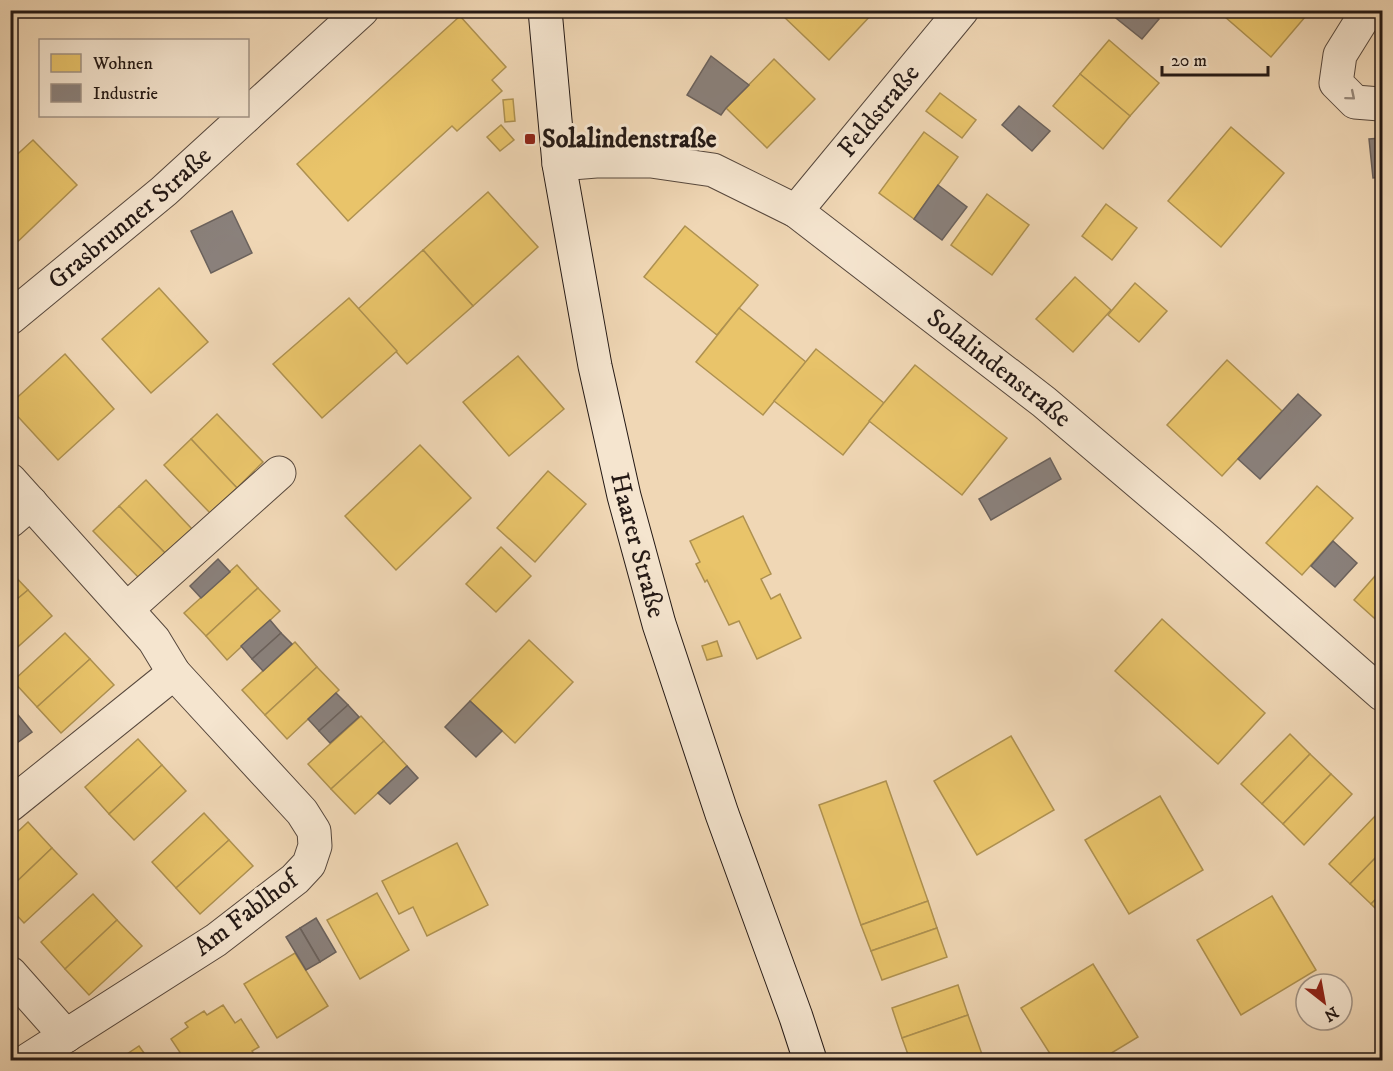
<svg xmlns="http://www.w3.org/2000/svg" width="1393" height="1071" font-family="'IM FELL DW Pica',serif">
  <style>
    .homes { fill: #e9c46a; stroke: #ae9150; stroke-width: 1.5 }
    .industry { fill: #8a817c; stroke: #6b625d; stroke-width: 1.5 }
    .lines { fill: none; stroke-linecap: round; stroke-linejoin: round }
    .minor-casing { stroke: #57483d; stroke-width: 35 }
    .secondary-casing { stroke: #241915; stroke-width: 35 }
    .minor { stroke: #f5e5cf; stroke-width: 33 }
    .secondary { stroke: #f5e5cf; stroke-width: 33 }
    .oneway { stroke: #97897b }
    .poi-dot { fill: #8f2418; stroke: #f5e5cf; stroke-width: 2 }
    .labels { text-anchor: middle; dominant-baseline: central; stroke-width: 6; stroke-linejoin: round; paint-order: stroke }
    .street-label { font-size: 26px; fill: #241915; stroke: #f5e5cf }
    .poi-label { font-size: 26px; font-weight: bold; fill: #241915; stroke: #f5e5cf; text-anchor: start }
  </style>
  <rect width="100%" height="100%" fill="#f0d7b5"/>
  <filter id="stains"><feTurbulence type="fractalNoise" baseFrequency=".00333" numOctaves="4"/><feColorMatrix values="0 0 0 0 .2 0 0 0 0 .09 0 0 0 0 .02 0 0 0 .5 -.17"/></filter>
  <radialGradient id="worn" r=".72"><stop offset=".6" stop-color="#630" stop-opacity="0"/><stop offset="1" stop-color="#630" stop-opacity=".3"/></radialGradient>
  <g class="homes">
    <path d="M785,10H870L873,13L829,60L781,14Z"/>
    <path d="M1217,10H1311L1271,57Z"/>
    <path d="M460,16L506,67L492,80L502,91L457,131L452,126L348,221L297,164Z"/>
    <path d="M1109,40L1159,83L1130,116L1080,74Z"/>
    <path d="M774,59L815,99L767,148L726,108Z"/>
    <path d="M1080,74L1130,116L1103,149L1053,106Z"/>
    <path d="M940,93L976,120L962,138L926,111Z"/>
    <path d="M513,99L515,121L505,122L503,100Z"/>
    <path d="M501,125L514,140L500,151L487,137Z"/>
    <path d="M1231,127L1284,173L1221,247L1168,201Z"/>
    <path d="M924,132L958,157L914,219L879,193Z"/>
    <path d="M33,140L77,185L10,249V161Z"/>
    <path d="M488,192L538,247L473,306L423,250Z"/>
    <path d="M987,194L1029,225L992,275L951,245Z"/>
    <path d="M1106,204L1137,228L1112,260L1082,236Z"/>
    <path d="M685,226L758,285L717,335L644,277Z"/>
    <path d="M423,250L473,306L407,364L358,309Z"/>
    <path d="M1075,277L1111,310L1073,352L1036,319Z"/>
    <path d="M1135,283L1167,311L1139,342L1108,315Z"/>
    <path d="M159,288L208,342L151,393L102,339Z"/>
    <path d="M349,298L397,351L322,418L273,364Z"/>
    <path d="M739,308L806,362L763,415L696,362Z"/>
    <path d="M816,349L884,403L843,455L774,401Z"/>
    <path d="M65,354L114,409L58,460L10,408V404Z"/>
    <path d="M518,356L564,409L509,456L463,402Z"/>
    <path d="M1227,360L1282,411L1222,476L1167,425Z"/>
    <path d="M915,365L1007,438L962,495L869,421Z"/>
    <path d="M217,414L263,462L237,488L191,439Z"/>
    <path d="M191,439L237,488L210,513L164,465Z"/>
    <path d="M420,445L471,498L396,570L345,516Z"/>
    <path d="M548,471L586,504L535,562L497,528Z"/>
    <path d="M146,480L192,529L166,554L119,506Z"/>
    <path d="M1317,486L1353,518L1302,575L1266,543Z"/>
    <path d="M119,506L166,554L140,579L93,531Z"/>
    <path d="M743,516L771,574L761,579L771,599L780,594L801,638L757,659L739,621L729,625L707,580L705,582L696,564L700,562L690,541Z"/>
    <path d="M501,547L531,576L496,612L466,584Z"/>
    <path d="M237,565L258,588L206,636L184,613Z"/>
    <path d="M1382,568V625L1354,600Z"/>
    <path d="M10,571L28,590L10,605Z"/>
    <path d="M258,588L280,611L227,660L206,636Z"/>
    <path d="M28,590L52,616L10,654V605Z"/>
    <path d="M1162,619L1265,713L1218,764L1115,671Z"/>
    <path d="M65,633L90,659L37,707L13,681Z"/>
    <path d="M529,640L573,682L515,743L470,701Z"/>
    <path d="M717,641L722,656L707,660L702,646Z"/>
    <path d="M295,642L317,667L265,715L242,690Z"/>
    <path d="M90,659L114,685L61,733L37,707Z"/>
    <path d="M317,667L339,690L287,739L265,715Z"/>
    <path d="M361,716L384,741L331,789L308,764Z"/>
    <path d="M1290,734L1310,754L1262,804L1241,784Z"/>
    <path d="M1011,736L1054,810L977,855L934,781Z"/>
    <path d="M138,739L162,765L109,814L85,787Z"/>
    <path d="M384,741L407,766L355,814L331,789Z"/>
    <path d="M1310,754L1331,774L1283,824L1262,804Z"/>
    <path d="M162,765L186,791L134,840L109,814Z"/>
    <path d="M1331,774L1352,794L1304,845L1283,824Z"/>
    <path d="M886,781L928,901L861,925L819,805Z"/>
    <path d="M1160,796L1203,870L1129,914L1085,840Z"/>
    <path d="M204,813L229,840L176,888L152,862Z"/>
    <path d="M1377,814L1382,819V851L1350,884L1329,864Z"/>
    <path d="M28,822L52,848L10,888V839Z"/>
    <path d="M229,840L253,866L200,914L176,888Z"/>
    <path d="M457,843L488,905L427,936L413,907L399,914L382,881Z"/>
    <path d="M52,848L77,874L24,923L10,908V888Z"/>
    <path d="M1382,851V893L1371,904L1350,884Z"/>
    <path d="M377,893L409,950L360,979L327,920Z"/>
    <path d="M1382,893V915L1371,904Z"/>
    <path d="M93,894L117,920L65,969L41,942Z"/>
    <path d="M1272,896L1316,970L1241,1015L1197,940Z"/>
    <path d="M928,901L937,928L871,951L861,925Z"/>
    <path d="M117,920L142,946L89,995L65,969Z"/>
    <path d="M937,928L947,957L882,980L871,951Z"/>
    <path d="M295,953L328,1006L277,1038L244,984Z"/>
    <path d="M1093,964L1138,1037L1100,1060H1054L1021,1008Z"/>
    <path d="M958,985L968,1015L902,1038L892,1008Z"/>
    <path d="M223,1005L235,1023L241,1019L259,1047L252,1051L256,1057L251,1060H185L171,1039L188,1027L185,1023L204,1011L207,1015Z"/>
    <path d="M968,1015L984,1060H910L902,1038Z"/>
    <path d="M139,1046L149,1060H118Z"/>
  </g>
  <g class="industry">
    <path d="M1114,10H1149L1159,19L1142,39L1111,14Z"/>
    <path d="M711,56L749,85L726,108L721,115L687,95Z"/>
    <path d="M1019,106L1050,131L1032,151L1002,125Z"/>
    <path d="M1382,138V177L1373,178L1369,139Z"/>
    <path d="M938,185L967,207L942,240L914,219Z"/>
    <path d="M232,211L252,253L211,273L191,231Z"/>
    <path d="M1298,394L1321,415L1260,479L1238,459Z"/>
    <path d="M1050,458L1061,479L991,520L979,499Z"/>
    <path d="M1333,541L1357,563L1335,587L1311,566Z"/>
    <path d="M218,559L230,572L201,598L190,586Z"/>
    <path d="M270,620L281,633L252,659L241,646Z"/>
    <path d="M281,633L292,644L263,671L252,659Z"/>
    <path d="M336,693L348,705L319,731L308,719Z"/>
    <path d="M470,701L502,731L476,757L445,727Z"/>
    <path d="M10,705L32,732L17,743L10,734Z"/>
    <path d="M348,705L359,717L330,743L319,731Z"/>
    <path d="M407,766L418,778L390,804L378,793Z"/>
    <path d="M316,918L336,952L320,962L300,928Z"/>
    <path d="M300,928L320,962L306,970L286,937Z"/>
  </g>
  <g class="lines">
    <g class="minor-casing">
      <g id="minor">
        <path d="M1368,10L1340,55L1336,83L1355,102L1380,104L1382,103"/>
        <path d="M248,114L362,10"/>
        <path id="s1" d="M559,164L596,161H651L713,170L796,211L1044,402L1209,542L1382,694"/>
        <path id="s2" d="M796,211L962,10"/>
        <path id="s3" d="M10,318L164,191L246,116"/>
        <path d="M10,480L154,640L174,673L302,812L314,831L315,846L309,864L295,879L216,940L28,1060"/>
        <path d="M10,521L31,503"/>
        <path d="M127,609L279,473"/>
        <path d="M10,805L174,673"/>
        <path d="M10,973L66,1036"/>
      </g>
    </g>
    <g class="secondary-casing">
      <g id="secondary">
        <path id="s4" d="M545,10L559,164L595,366L624,496L659,624L722,814L796,1017L810,1060"/>
      </g>
    </g>
    <use href="#minor" class="minor"/>
    <use href="#secondary" class="secondary"/>
  </g>
  <defs><path id="oneway-chevron" d="M-2-3.5L2.5 0L-2 3.5" fill="none" stroke-width="1.6" stroke-linecap="round" stroke-linejoin="round" transform="scale(1.5)"/></defs>
  <use class="oneway" href="#oneway-chevron" transform="translate(1351 96) rotate(40)"/>
  <rect class="poi-dot" x="524" y="133" width="12" height="12" rx="3"/>
  <g class="labels">
    <g class="street-label">
      <text stroke="none"><textPath href="#s2" startOffset="130">Feldstraße</textPath></text>
      <text stroke="none"><textPath href="#s3" startOffset="156">Grasbrunner Straße</textPath></text>
      <text stroke="none"><textPath href="#s1" startOffset="504">Solalindenstraße</textPath></text>
      <text stroke="none"><textPath href="#s4" startOffset="544">Haarer Straße</textPath></text>
      <text transform="translate(246 914) rotate(-37)">Am Fablhof</text>
    </g>
    <g class="poi-label">
      <text x="542" y="139">Solalindenstraße</text>
    </g>
  </g>
  <rect width="1393" height="1071" fill="none" stroke="#f0d7b5" stroke-width="36"/>
  <rect x="12" y="12" width="1369" height="1047" fill="none" stroke="#241915" stroke-width="3"/>
  <rect x="18" y="18" width="1357" height="1035" fill="none" stroke="#241915" stroke-width="1.5"/>
  <rect x="39" y="39" width="210" height="78" fill="#f5e5cf" stroke="#a19385" stroke-width="1.5"/>
  <rect x="51" y="54" width="30" height="18" fill="#e9c46a" stroke="#a19385" stroke-width="1.5"/>
  <text x="93" y="69" font-size="18" fill="#241915">Wohnen</text>
  <rect x="51" y="84" width="30" height="18" fill="#8a817c" stroke="#a19385" stroke-width="1.5"/>
  <text x="93" y="99" font-size="18" fill="#241915">Industrie</text>
  <g transform="translate(1324 1002) rotate(149)"><circle r="28" fill="#f5e5cf" stroke="#a19385" stroke-width="1.5"/>
  <path d="M0-4.5L10 22L0 15L-10 22Z" fill="#8f2418"/>
  <text y="-9" font-size="16" font-weight="bold" text-anchor="middle" fill="#241915">N</text>
  </g>
  <path d="M1162 66v9h106v-9" fill="none" stroke="#241915" stroke-width="3"/>
  <text x="1171" y="66" font-size="18" fill="#241915" stroke="#f5e5cf" stroke-width="4.5" paint-order="stroke">20 m</text>
  <rect width="100%" height="100%" filter="url(#stains)"/>
  <rect width="100%" height="100%" fill="url(#worn)"/>
</svg>
